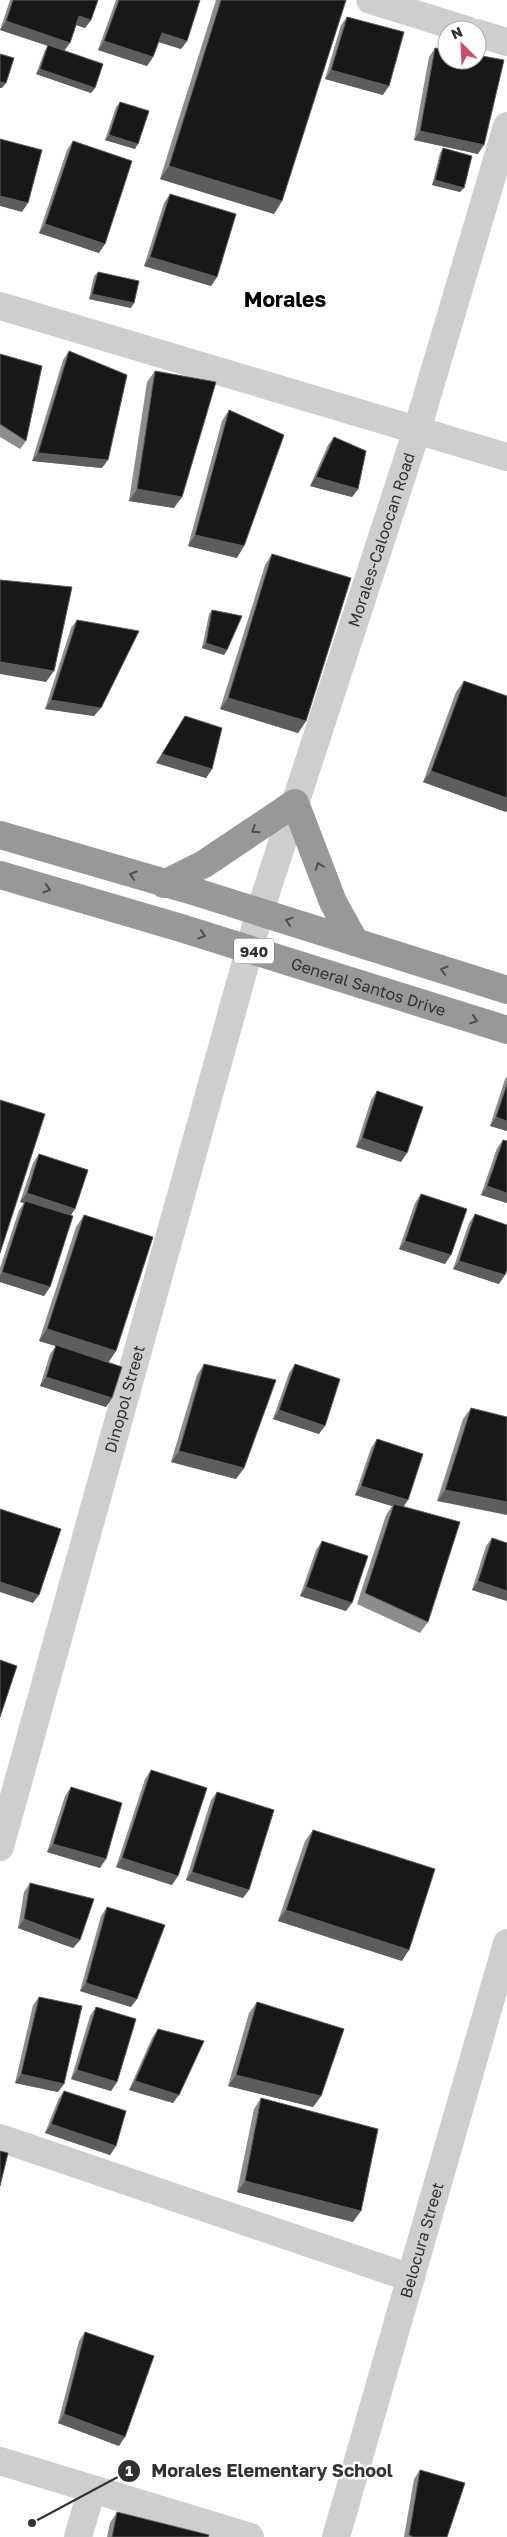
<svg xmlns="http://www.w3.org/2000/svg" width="507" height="2537" font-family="'Golos Text',sans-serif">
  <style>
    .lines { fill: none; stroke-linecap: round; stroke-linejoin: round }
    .minor { stroke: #cecece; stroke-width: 28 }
    .highway { stroke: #989898; stroke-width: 28 }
    .wall { fill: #8c8c8c }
    .shaded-wall { fill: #5d5d5d }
    .building { fill: #181818; stroke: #5d5d5d }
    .oneway { stroke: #505050 }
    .labels { text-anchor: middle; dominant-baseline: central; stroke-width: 5; stroke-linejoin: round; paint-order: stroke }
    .shield { fill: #fff; stroke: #6f6f6f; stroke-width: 1 }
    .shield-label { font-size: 15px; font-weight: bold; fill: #313131 }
    .street-label { font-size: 16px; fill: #313131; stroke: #fff }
    .district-label { font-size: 21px; font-weight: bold; fill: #000; stroke: #fff }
    .leader { fill: none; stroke: #313131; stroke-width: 2 }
    .callout-dot { fill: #313131; stroke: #fff; stroke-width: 2 }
    .mark-label { font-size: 15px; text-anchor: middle; font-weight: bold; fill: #fff }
    .callout-label { font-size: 18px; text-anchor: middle; font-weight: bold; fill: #313131; stroke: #fff; stroke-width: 5; stroke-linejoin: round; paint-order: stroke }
  </style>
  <rect width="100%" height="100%" fill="#fff"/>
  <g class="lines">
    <g class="minor">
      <path d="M370,0L467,30"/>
      <path d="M477,33L507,42"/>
      <path d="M0,306L507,457"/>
      <path id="s1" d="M0,1847L260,911L417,430L507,126"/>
      <path d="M0,2138L411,2278"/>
      <path d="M0,2461L250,2537"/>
      <path d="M78,2537L92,2489"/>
      <path id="s2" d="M336,2537L507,1943"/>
    </g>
    <g class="highway">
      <path d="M0,835L193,891L507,990"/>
      <path id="s3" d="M0,875L181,928L507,1030"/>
      <path d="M164,884L204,864L295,803L333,902L355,942"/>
    </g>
  </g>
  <g class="wall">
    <path d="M10,0H98L91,20L85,28L76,25L64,51L95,88L91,93L36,74L45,50L48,46L0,30Z"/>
    <path d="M116,0H200L187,41L181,49L158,42L153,57L147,66L98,50Z"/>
    <path d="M216,0H346L282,201L274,214L160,179Z"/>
    <path d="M347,17L383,95L325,79L341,25Z"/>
    <path d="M435,48L478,154L414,140L429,57Z"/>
    <path d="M120,102L135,149L105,140L116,107Z"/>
    <path d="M73,141L99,253L39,233L67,150Z"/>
    <path d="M443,148L460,192L432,185L440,153Z"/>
    <path d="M170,194L217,277L211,286L144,266L164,203Z"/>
    <path d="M98,272L131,308L89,299L94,276Z"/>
    <path d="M69,351L102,468L32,461L63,360Z"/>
    <path d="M0,354L26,441L20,449L0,437Z"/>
    <path d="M155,371L174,508L129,501L147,382Z"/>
    <path d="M229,410L237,558L188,546L222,421Z"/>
    <path d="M334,437L358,489L352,497L310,486L328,445Z"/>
    <path d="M272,554L306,721L298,733L220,709L265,565Z"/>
    <path d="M212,610L227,650L224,655L202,648L209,614Z"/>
    <path d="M77,620L94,716L45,709L71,628Z"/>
    <path d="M464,681L506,812L423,782L456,692Z"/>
    <path d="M185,716L212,769L206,778L156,763Z"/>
    <path d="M507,1077V1131L490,1126L505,1079Z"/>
    <path d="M377,1091L401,1162L356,1147L371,1100Z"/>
    <path d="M503,1140L507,1141V1203L481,1195L497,1148Z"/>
    <path d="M39,1154L71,1216L50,1287L44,1296L0,1282V1268L19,1210L24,1203L20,1202L33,1163Z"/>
    <path d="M421,1194L445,1264L399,1249L415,1203Z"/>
    <path d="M475,1214L499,1284L453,1269L469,1223Z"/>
    <path d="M84,1215L116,1351L109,1362L112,1398L106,1407L40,1386L50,1354L56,1346L39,1341L76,1227Z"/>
    <path d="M204,1364L244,1468L236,1479L171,1462L197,1375Z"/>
    <path d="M295,1364L319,1434L273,1419L289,1373Z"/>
    <path d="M471,1408L507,1417L437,1501L463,1419Z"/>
    <path d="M377,1439L404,1506L428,1622L420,1633L357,1604L386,1515L392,1506L355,1495L371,1448Z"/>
    <path d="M492,1538L507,1543V1601L472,1590L486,1546Z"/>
    <path d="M322,1541L346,1611L300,1596L316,1550Z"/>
    <path d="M151,1770L172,1885L116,1867L145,1779Z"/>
    <path d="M71,1787L100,1868L47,1852L65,1796Z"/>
    <path d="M217,1792L243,1898L186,1880L211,1800Z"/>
    <path d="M313,1830L402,1961L278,1921L305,1841Z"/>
    <path d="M30,1883L80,1940L73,1948L18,1928L24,1892Z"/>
    <path d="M107,1907L131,2007L80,1991L101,1916Z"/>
    <path d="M39,1997L58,2092L15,2083L33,2005Z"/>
    <path d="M257,2002L321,2096L313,2107L228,2086L249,2013Z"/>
    <path d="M96,2007L117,2082L111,2091L71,2079L90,2016Z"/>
    <path d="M158,2029L173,2103L129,2090L152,2038Z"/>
    <path d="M64,2091L116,2146L110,2155L45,2133L58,2100Z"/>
    <path d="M261,2098L353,2222L237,2192L254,2109Z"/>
    <path d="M85,2332L119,2446L58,2423L79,2341Z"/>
    <path d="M420,2470L447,2537H404L414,2479Z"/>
    <path d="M117,2512L208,2537H107L110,2523Z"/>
  </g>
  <g class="shaded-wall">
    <path d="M79,16L91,20L85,28L73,24Z"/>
    <path d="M6,21L70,43L64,51L0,30Z"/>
    <path d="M162,33L187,41L181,49L156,41Z"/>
    <path d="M104,41L153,57L147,66L98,50Z"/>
    <path d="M40,69L95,88L91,93L36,74Z"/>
    <path d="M331,70L389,86L383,95L325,79Z"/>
    <path d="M0,82L6,83L2,88H0Z"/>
    <path d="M420,131L484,145L478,154L414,140Z"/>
    <path d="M109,135L138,144L135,149L105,140Z"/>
    <path d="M169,166L282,201L274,214L160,179Z"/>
    <path d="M435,180L464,188L460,192L432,185Z"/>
    <path d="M0,196L28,203L22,212L0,206Z"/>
    <path d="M45,224L105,244L99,253L39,233Z"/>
    <path d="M150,257L217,277L211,286L144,266Z"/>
    <path d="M92,294L134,303L131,308L89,299Z"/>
    <path d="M38,453L108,460L102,468L32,461Z"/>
    <path d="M316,477L358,489L352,497L310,486Z"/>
    <path d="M137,489L182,497L174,508L129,501Z"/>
    <path d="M195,535L244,546L237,558L188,546Z"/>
    <path d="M206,643L227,650L224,655L202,648Z"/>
    <path d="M0,662L54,671L46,682L0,674Z"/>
    <path d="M228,698L306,721L298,733L220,709Z"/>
    <path d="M51,700L101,708L94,716L45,709Z"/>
    <path d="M162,754L212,769L206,778L156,763Z"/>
    <path d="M431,771L507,798V811L506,812L423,782Z"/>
    <path d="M496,1117L507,1121V1131L490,1126Z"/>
    <path d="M362,1138L407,1153L401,1162L356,1147Z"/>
    <path d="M487,1186L507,1193V1203L481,1195Z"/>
    <path d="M27,1193L75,1209L69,1218L25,1201L24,1203L20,1202Z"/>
    <path d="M405,1241L451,1255L445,1264L399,1249Z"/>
    <path d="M459,1261L505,1275L499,1284L453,1269Z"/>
    <path d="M2,1272L50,1287L44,1296L0,1282V1275Z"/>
    <path d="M47,1329L116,1351L108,1362L39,1341Z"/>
    <path d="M46,1377L112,1398L106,1407L40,1386Z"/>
    <path d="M279,1410L325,1426L319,1434L273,1419Z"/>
    <path d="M179,1451L244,1468L236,1479L171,1462Z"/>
    <path d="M361,1486L408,1500L402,1509L394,1504L392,1506L355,1495Z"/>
    <path d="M445,1490L507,1502V1515L437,1501Z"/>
    <path d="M478,1581L507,1591V1601L472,1590Z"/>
    <path d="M0,1582L39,1595L33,1603L0,1592Z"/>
    <path d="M306,1587L352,1603L346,1611L300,1596Z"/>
    <path d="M53,1844L106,1859L100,1868L47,1852Z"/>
    <path d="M122,1858L178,1876L172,1885L116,1867Z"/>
    <path d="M192,1872L249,1890L243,1898L186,1880Z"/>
    <path d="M286,1910L409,1950L402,1961L278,1921Z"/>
    <path d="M24,1919L80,1940L73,1948L18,1928Z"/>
    <path d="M86,1983L137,1999L131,2007L80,1991Z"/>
    <path d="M77,2070L117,2082L111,2091L71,2079Z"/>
    <path d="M21,2074L64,2084L58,2092L15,2083Z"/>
    <path d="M236,2075L321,2096L313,2107L228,2086Z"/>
    <path d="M135,2081L179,2095L173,2103L129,2090Z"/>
    <path d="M51,2124L116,2146L110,2155L45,2133Z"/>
    <path d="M245,2181L361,2211L353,2222L237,2192Z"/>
    <path d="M64,2414L125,2437L119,2446L58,2423Z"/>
  </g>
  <g class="building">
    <path d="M13,0H98L91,20L79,16L70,43L6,21Z"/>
    <path d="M119,0H200L187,41L162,33L153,57L104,41Z"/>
    <path d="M221,0H346L282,201L169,166Z"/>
    <path d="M347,17L404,32L389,86L331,70Z"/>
    <path d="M48,45L103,64L95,88L40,69Z"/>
    <path d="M435,48L447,50V60H477V55L504,60L484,145L420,131Z"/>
    <path d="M0,54L14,58L6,83L0,82Z"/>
    <path d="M120,102L149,111L138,144L109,135Z"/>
    <path d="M0,139L42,150L28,203L0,196Z"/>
    <path d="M73,141L132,161L105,244L45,224Z"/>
    <path d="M443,148L472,156L464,188L435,180Z"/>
    <path d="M170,194L236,214L217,277L150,257Z"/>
    <path d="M98,272L139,281L134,303L92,294Z"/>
    <path d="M69,351L127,375L108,460L38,453Z"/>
    <path d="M0,354L42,366L26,441L0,424Z"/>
    <path d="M155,371L216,382L182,497L137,489Z"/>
    <path d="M229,410L284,435L244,546L195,535Z"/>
    <path d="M334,437L366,451L358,489L316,477Z"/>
    <path d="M272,554L351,578L306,721L228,698Z"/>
    <path d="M0,580L72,587L54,671L0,662Z"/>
    <path d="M212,610L242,616L227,650L206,643Z"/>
    <path d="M77,620L139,631L101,708L51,700Z"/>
    <path d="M464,681L507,696V798L431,771Z"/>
    <path d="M185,716L222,728L212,769L162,754Z"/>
    <path d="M507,1084V1121L496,1117Z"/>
    <path d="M377,1091L423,1107L407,1153L362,1138Z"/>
    <path d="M0,1100L45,1114L0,1253Z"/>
    <path d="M503,1140L507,1141V1193L487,1186Z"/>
    <path d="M39,1154L88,1170L75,1209L27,1193Z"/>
    <path d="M421,1194L467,1209L451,1255L405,1241Z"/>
    <path d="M25,1201L73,1216L50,1287L2,1272Z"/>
    <path d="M475,1214L507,1225V1269L505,1275L459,1261Z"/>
    <path d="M84,1215L153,1237L116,1351L47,1329Z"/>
    <path d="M56,1345L122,1367L112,1398L46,1377Z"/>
    <path d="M204,1364L276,1380L244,1468L179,1451Z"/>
    <path d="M295,1364L340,1379L325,1426L279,1410Z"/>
    <path d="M471,1408L507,1417V1502L445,1490Z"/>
    <path d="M377,1439L423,1454L408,1500L361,1486Z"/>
    <path d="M394,1504L460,1522L428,1622L365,1593Z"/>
    <path d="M0,1509L61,1529L39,1595L0,1582Z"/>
    <path d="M492,1538L507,1543V1591L478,1581Z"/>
    <path d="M322,1541L368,1556L352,1603L306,1587Z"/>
    <path d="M0,1660L17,1666L0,1717Z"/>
    <path d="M151,1770L207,1788L178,1876L122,1858Z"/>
    <path d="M71,1787L122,1803L106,1859L53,1844Z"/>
    <path d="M217,1792L274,1810L249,1890L192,1872Z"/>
    <path d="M313,1830L435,1869L409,1950L286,1910Z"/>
    <path d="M30,1883L94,1899L80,1940L24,1919Z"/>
    <path d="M107,1907L165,1925L137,1999L86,1983Z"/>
    <path d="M39,1997L82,2006L64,2084L21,2074Z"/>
    <path d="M257,2002L344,2029L321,2096L236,2075Z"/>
    <path d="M96,2007L136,2019L117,2082L77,2070Z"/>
    <path d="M158,2029L204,2041L179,2095L135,2081Z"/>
    <path d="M64,2091L126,2111L116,2146L51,2124Z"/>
    <path d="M261,2098L378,2129L361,2211L245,2181Z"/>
    <path d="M0,2151L8,2153L0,2186Z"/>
    <path d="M85,2332L154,2356L125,2437L64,2414Z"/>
    <path d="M420,2470L465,2483L447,2537H413L409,2535Z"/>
    <path d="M117,2512L209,2535L208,2537H112Z"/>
  </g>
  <defs><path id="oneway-chevron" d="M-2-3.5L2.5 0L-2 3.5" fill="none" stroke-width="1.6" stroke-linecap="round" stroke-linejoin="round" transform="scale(1.25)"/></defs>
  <g class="oneway">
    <use href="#oneway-chevron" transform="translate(255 830) rotate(146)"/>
    <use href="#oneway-chevron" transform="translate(319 866) rotate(-111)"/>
    <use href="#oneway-chevron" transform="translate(133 875) rotate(-163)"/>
    <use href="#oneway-chevron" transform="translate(47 889) rotate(17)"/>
    <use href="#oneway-chevron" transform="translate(289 921) rotate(-162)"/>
    <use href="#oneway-chevron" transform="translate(202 935) rotate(17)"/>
    <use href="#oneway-chevron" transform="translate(444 970) rotate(-163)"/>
    <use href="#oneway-chevron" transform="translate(474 1020) rotate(18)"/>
  </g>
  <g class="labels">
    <rect class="shield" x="234" y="938.5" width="40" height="25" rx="4"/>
    <g class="shield-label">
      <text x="254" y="951">940</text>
    </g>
    <g class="street-label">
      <text stroke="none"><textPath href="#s1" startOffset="1362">Morales-Caloocan Road</textPath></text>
      <text stroke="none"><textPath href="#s3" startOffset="385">General Santos Drive</textPath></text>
      <text stroke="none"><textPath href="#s1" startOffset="465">Dinopol Street</textPath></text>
      <text stroke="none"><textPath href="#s2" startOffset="309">Belocura Street</textPath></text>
    </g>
    <g class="district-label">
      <text x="285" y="299">Morales</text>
    </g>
  </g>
  <path class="leader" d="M32 2523L129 2471"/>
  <g class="callout-dot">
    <circle cx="32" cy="2523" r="5"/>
    <circle cx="129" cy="2471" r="12"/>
  </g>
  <g class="mark-label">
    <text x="129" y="2476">1</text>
  </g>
  <g class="callout-label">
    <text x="272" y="2477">Morales Elementary School</text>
  </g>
  <g transform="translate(462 45) rotate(336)"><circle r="24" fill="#ffffff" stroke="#adadad"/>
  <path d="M0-4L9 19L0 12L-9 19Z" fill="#d24a67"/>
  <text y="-8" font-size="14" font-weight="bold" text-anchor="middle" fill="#313131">N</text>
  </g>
</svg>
